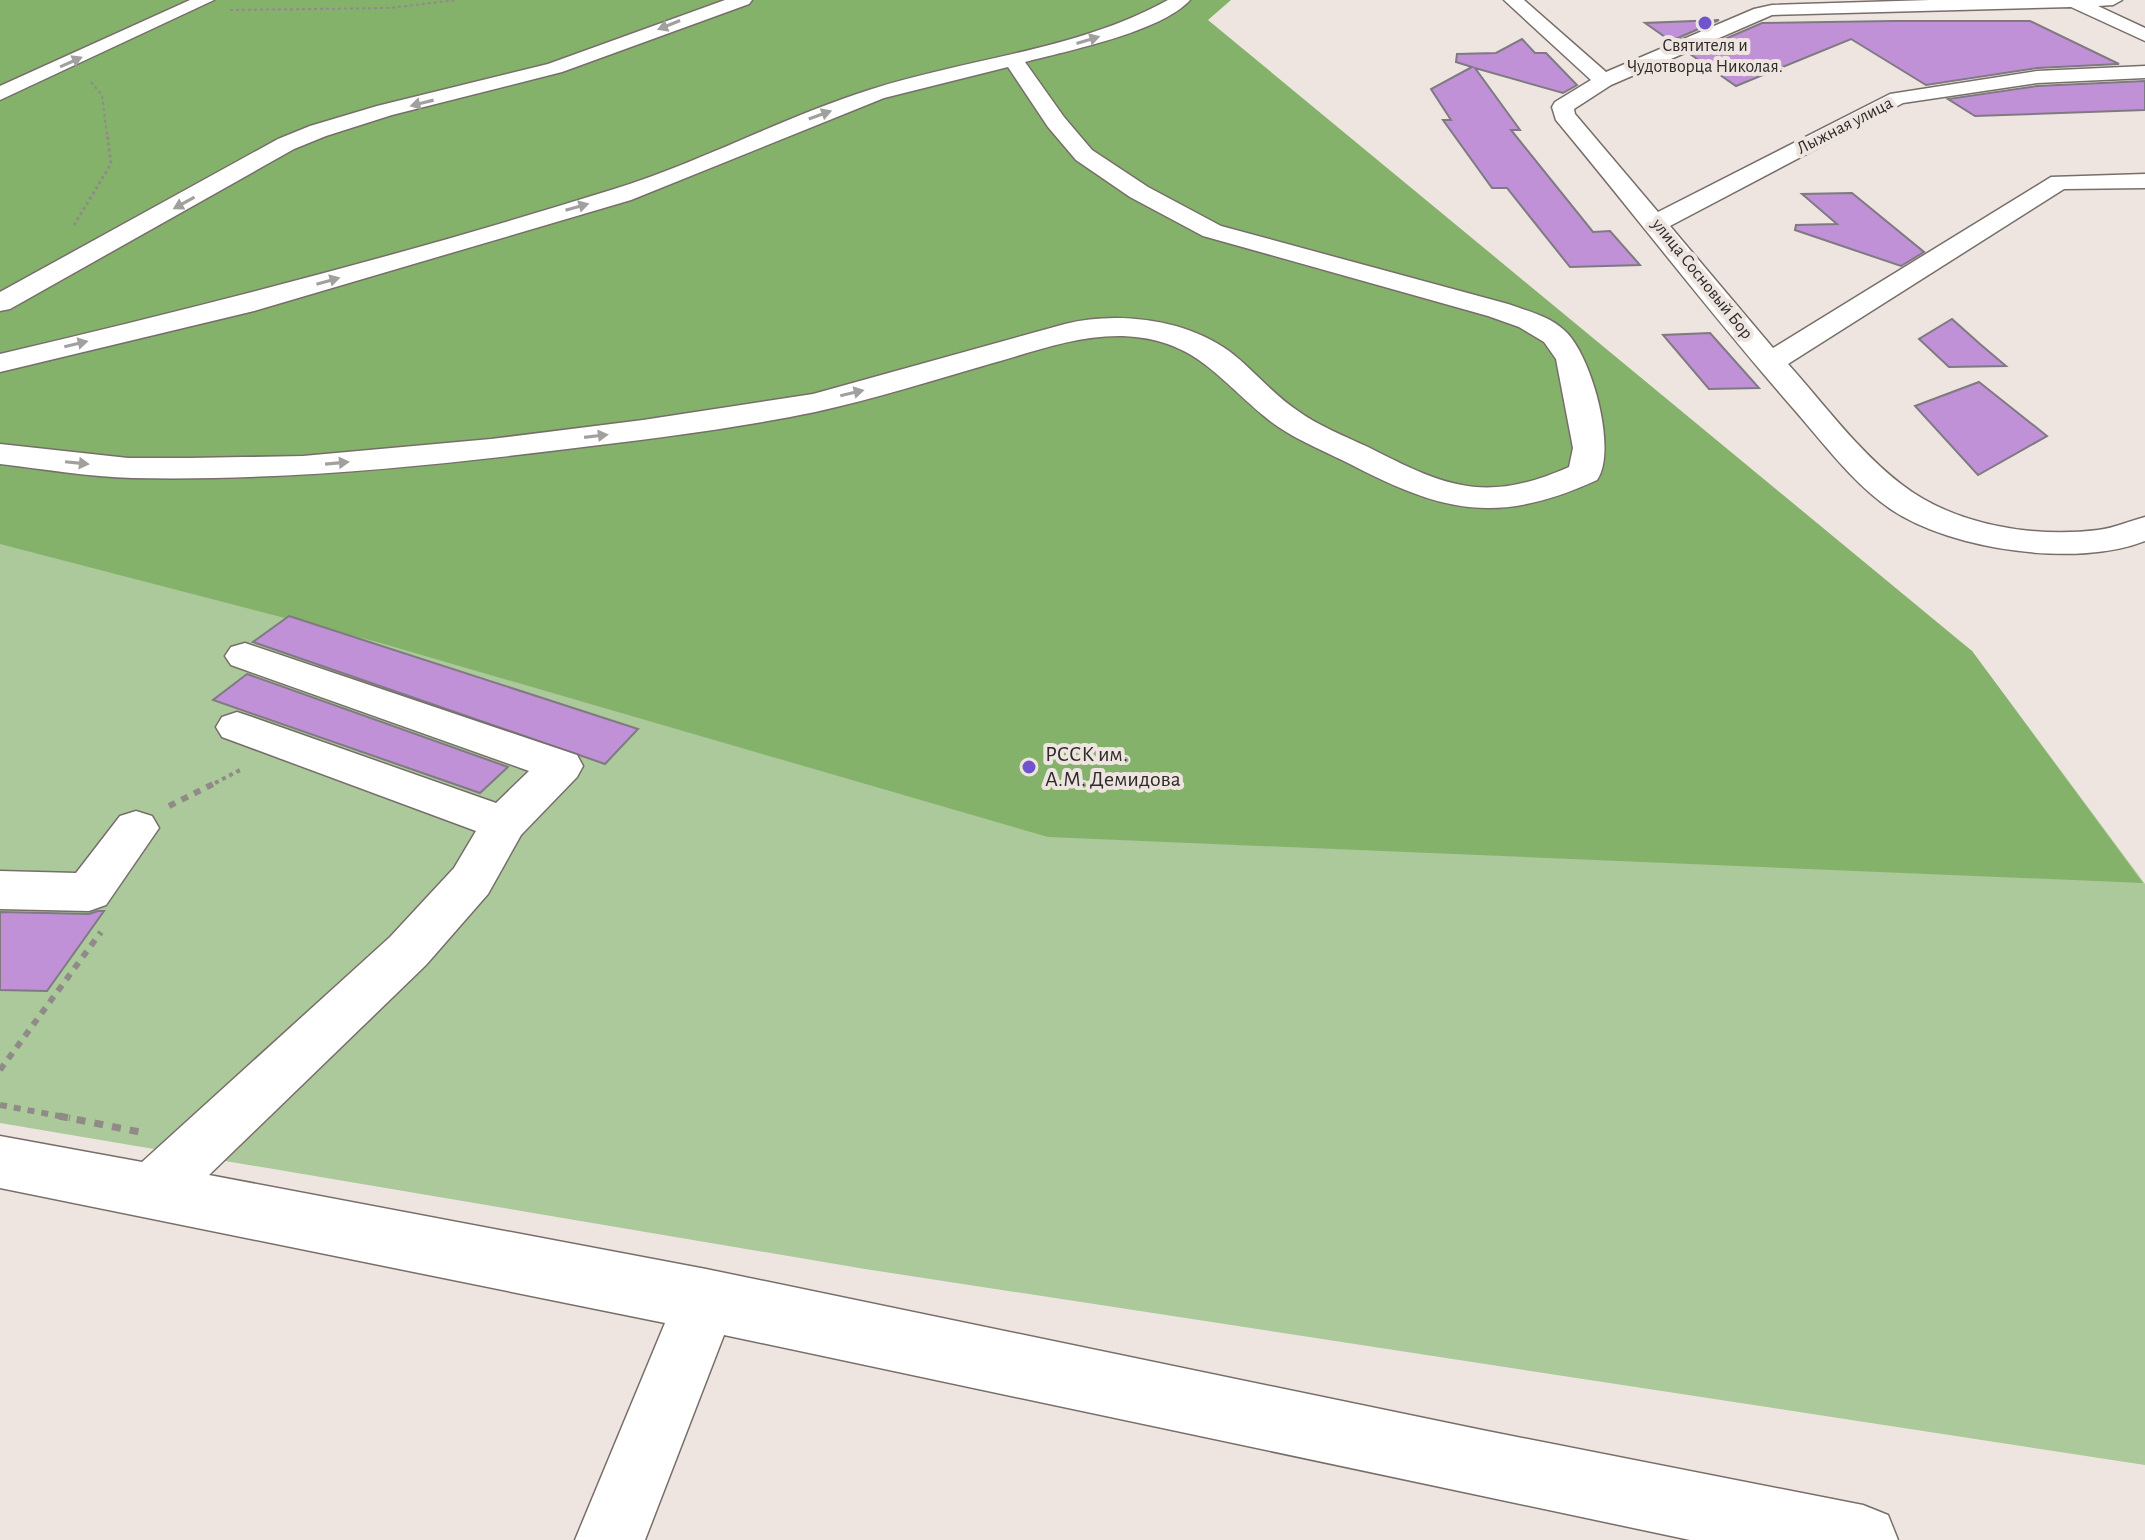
<svg xmlns="http://www.w3.org/2000/svg" width="2145" height="1540" font-family="'Alegreya Sans',sans-serif">
  <style>
    .green { fill: #abc99b }
    .forest { fill: #85b26a }
    .building { fill: #c191d7; stroke: #7f7a81; stroke-width: 2 }
    .lines { fill: none; stroke-linecap: round; stroke-linejoin: round }
    .minor-casing { stroke: #776e6a; stroke-width: 3 }
    .path-far4 { stroke: #918b87; stroke-width: 2; stroke-dasharray: 3 3; stroke-linecap: butt }
    .path-far3 { stroke: #918b87; stroke-width: 3; stroke-dasharray: 3 3; stroke-linecap: butt }
    .path-far2 { stroke: #918b87; stroke-width: 4; stroke-dasharray: 4 4; stroke-linecap: butt }
    .path-far1 { stroke: #918b87; stroke-width: 6; stroke-dasharray: 7 7; stroke-linecap: butt }
    .path { stroke: #918b87; stroke-width: 7; stroke-dasharray: 9 9; stroke-linecap: butt }
    .minor { fill: #fff; fill-rule: evenodd }
    .oneway { fill: #a1a09f }
    .poi-dot { fill: #6f54ce; stroke: #eee5e0; stroke-width: 3 }
    .labels { text-anchor: middle; dominant-baseline: central; stroke-width: 8; stroke-linejoin: round; paint-order: stroke }
    .far-poi-label { font-size: 18px; fill: #2e2b29; stroke: #eee5e0 }
    .far-street-label { font-size: 18px; fill: #2e2b29; stroke: #eee5e0 }
    .poi-label { font-size: 22px; fill: #2e2b29; stroke: #eee5e0; text-anchor: start }
  </style>
  <rect width="100%" height="100%" fill="#eee5e0"/>
  <path class="green" d="M0,0L1676,427L1972,651L2145,884V1465L865,1269L0,1123Z"/>
  <path class="forest" d="M0,0H1231L1208,20L1972,651L2143,883L1048,837L377,642L0,544Z"/>
  <g class="building">
    <path d="M1719,20L1671,41L1645,23Z"/>
    <path d="M1893,21H2030L2119,64L2037,68L1926,85L1851,39L1736,86L1690,54L1762,23Z"/>
    <path d="M1522,39L1535,53H1546L1577,85L1563,93L1475,68L1520,130H1511L1593,232L1610,231L1640,265L1570,267L1507,188H1492L1443,120H1451L1431,89L1472,67L1456,62L1457,54L1496,53Z"/>
    <path d="M2145,81V110L1975,116L1948,99L2037,86Z"/>
    <path d="M1852,193L1924,252L1901,266L1795,230L1796,225L1837,224L1802,194Z"/>
    <path d="M1952,319L1980,344L2006,366L1949,367L1919,339Z"/>
    <path d="M1710,333L1759,388L1709,389L1663,335Z"/>
    <path d="M1979,382L2047,436L1978,475L1915,406Z"/>
    <path d="M289,616L638,729L605,764L253,642Z"/>
    <path d="M247,674L508,767L480,793L213,700Z"/>
    <path d="M98,911H104L47,991L0,990V912L89,914Z"/>
  </g>
  <g class="lines">
    <g class="minor-casing">
      <g id="minor">
        <path d="M190,0H214L0,100V86Z"/>
        <path d="M725,0H752L749,4L562,72L392,115L326,136L294,149L10,309L0,311V292L278,139L310,126L377,106L548,64Z"/>
        <path d="M1168,0H1190C1161,32 1067,51 1025,62L1064,117L1092,150L1148,187L1221,226L1508,304C1527,311 1549,316 1564,330C1591,353 1618,450 1597,480C1494,527 1440,511 1344,461C1316,447 1287,436 1264,416C1215,375 1193,339 1123,336C1077,335 1036,351 993,363C934,380 875,399 815,412C734,429 649,439 567,449C423,467 278,481 133,478C89,477 44,469 0,464V444L128,458H191L303,456L491,439L643,420L813,394L1065,324C1117,311 1185,319 1229,351C1253,369 1272,394 1298,411C1319,426 1344,436 1368,447C1446,487 1485,504 1569,467L1573,448L1556,359L1544,342L1519,327L1488,316L1203,236L1130,197L1076,160L1048,127L1008,67L884,98L631,200L254,311L0,372V354C205,306 410,253 611,190C699,163 781,118 869,90C967,58 1076,51 1168,0Z"/>
        <path d="M1504,0H1524L1606,72L1754,9L1772,5L1930,0H2122L2113,5L2098,6L2145,28V41L2071,7L1772,15L1611,85L1574,109L1575,114L1658,212L1890,94L2037,71L2145,66V78L2037,83L1903,103L1670,226L1773,348L2051,177L2145,174V188L2064,189L1788,364C1824,404 1858,451 1901,484C1953,525 2033,538 2098,530C2115,528 2129,521 2145,517V541C2078,568 1952,550 1892,510C1852,483 1823,442 1791,406C1710,313 1635,215 1556,120L1552,107L1555,102L1591,80Z"/>
        <path d="M245,643L577,755L583,766L577,777L521,835L488,894L426,965L209,1175L706,1269L1482,1430L1863,1505L1888,1515L1898,1540H1690L724,1335L645,1540H575L665,1323L0,1188V1136L142,1162L390,937L454,868L476,831L222,737L216,727L222,717L237,712L252,717L496,803L529,771L231,665L225,656L231,647Z"/>
        <path d="M136,811L152,816L159,828L106,905L89,911L0,909V871L76,873L120,816Z"/>
      </g>
    </g>
    <g class="path-far4">
      <path d="M230,10L389,8L457,0"/>
      <path d="M91,82L102,95L107,135"/>
    </g>
    <path class="path-far3" d="M74,225L111,164L107,133"/>
    <path class="path-far2" d="M215,783L242,769"/>
    <g class="path-far1">
      <path d="M169,806L219,781"/>
      <path d="M0,1070L101,932"/>
      <path d="M0,1105L70,1118"/>
    </g>
    <path class="path" d="M59,1116L140,1132"/>
    <use href="#minor" class="minor"/>
  </g>
  <defs><path id="oneway-solid" d="M-6-.8H1V-3.2L6.5 0L1 3.2V.8H-6Z" transform="scale(2)"/></defs>
  <g class="oneway">
    <use href="#oneway-solid" transform="translate(669 25) rotate(158)"/>
    <use href="#oneway-solid" transform="translate(1088 40) rotate(-17)"/>
    <use href="#oneway-solid" transform="translate(71 62) rotate(-24)"/>
    <use href="#oneway-solid" transform="translate(422 103) rotate(166)"/>
    <use href="#oneway-solid" transform="translate(820 115) rotate(-20)"/>
    <use href="#oneway-solid" transform="translate(184 203) rotate(151)"/>
    <use href="#oneway-solid" transform="translate(577 207) rotate(-16)"/>
    <use href="#oneway-solid" transform="translate(328 281) rotate(-16)"/>
    <use href="#oneway-solid" transform="translate(76 344) rotate(-13)"/>
    <use href="#oneway-solid" transform="translate(852 393) rotate(-13)"/>
    <use href="#oneway-solid" transform="translate(596 436) rotate(-7)"/>
    <use href="#oneway-solid" transform="translate(77 463) rotate(6)"/>
    <use href="#oneway-solid" transform="translate(337 463) rotate(-5)"/>
  </g>
  <g class="poi-dot">
    <circle cx="1705" cy="23" r="8"/>
    <circle cx="1029" cy="767" r="8"/>
  </g>
  <g class="labels">
    <g class="far-poi-label">
      <text x="1705" y="46">Святителя и<tspan x="1705" dy="21">Чудотворца Николая.</tspan></text>
    </g>
    <g class="far-street-label">
      <text transform="translate(1845 126) rotate(-27)">Лыжная улица</text>
      <text transform="translate(1702 279) rotate(51)">улица Сосновый Бор</text>
    </g>
    <g class="poi-label">
      <text x="1045" y="754">РССК им.<tspan x="1045" dy="25">А.М. Демидова</tspan></text>
    </g>
  </g>
</svg>
